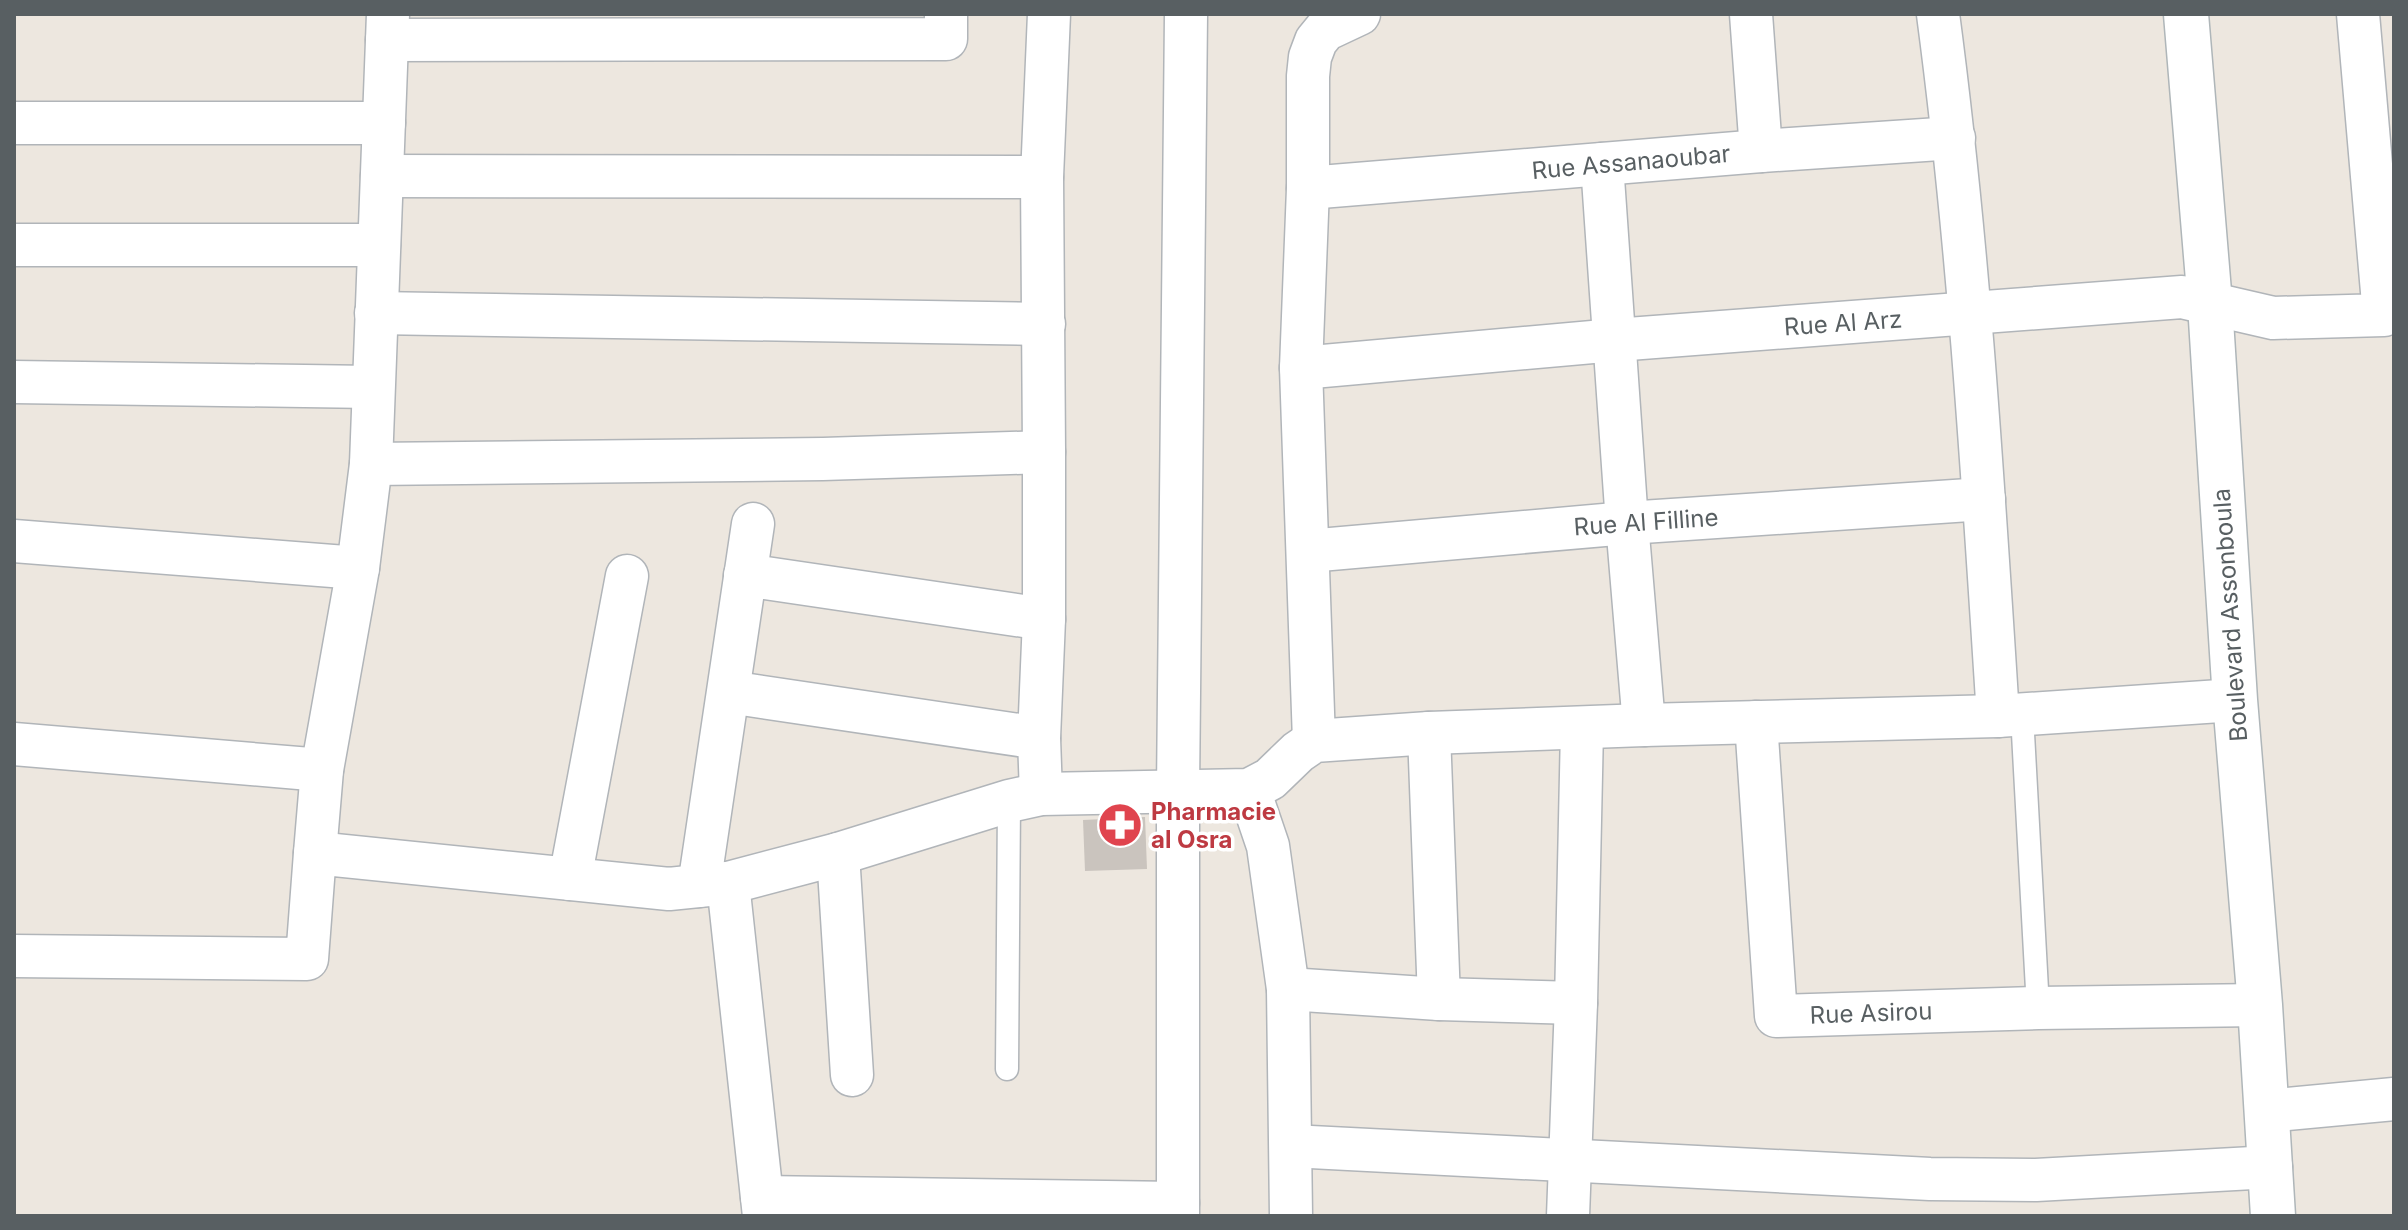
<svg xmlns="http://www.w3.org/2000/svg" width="2408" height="1230" font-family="Inter,sans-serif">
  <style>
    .building { fill: #cac4be }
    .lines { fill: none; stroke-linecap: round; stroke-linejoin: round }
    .lane-casing { stroke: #b1b5b9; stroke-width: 25 }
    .street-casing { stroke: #b1b5b9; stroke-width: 45 }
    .secondary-casing { stroke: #afb6b9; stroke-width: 47 }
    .lane { stroke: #fff; stroke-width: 22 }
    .street { stroke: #fff; stroke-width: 42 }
    .secondary { stroke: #fff; stroke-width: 44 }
    .labels { text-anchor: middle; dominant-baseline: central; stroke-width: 7; stroke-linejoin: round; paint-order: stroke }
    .street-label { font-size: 24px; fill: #585f62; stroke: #fff }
    .health-label { font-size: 24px; font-weight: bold; fill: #be3a42; stroke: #fff; text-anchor: start }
  </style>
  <rect width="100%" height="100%" fill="#ede7df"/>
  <path class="building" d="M1145,817L1147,869L1085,871L1083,820Z"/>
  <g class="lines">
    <g class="lane-casing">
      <g id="lane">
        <path d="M2022,715L2038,1008"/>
        <path d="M1007,1069L1009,801"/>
      </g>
    </g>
    <g class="street-casing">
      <g id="street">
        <path d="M1751,14L1761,151"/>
        <path d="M1938,14C1969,247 1983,482 1998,716"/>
        <path d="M387,40L946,39V14"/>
        <path d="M14,123H384"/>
        <path d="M1602,164L1627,523L1644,725"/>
        <path d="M382,176L1042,177"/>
        <path d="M1308,188L1761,151L1954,138"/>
        <path d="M14,245H379"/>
        <path d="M376,313L1044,324"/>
        <path d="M1301,368L1615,340L2182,297L2273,318L2384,315L2358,14"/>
        <path d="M14,382L372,387"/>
        <path d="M371,464L823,459L1044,452"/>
        <path d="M14,541L358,568"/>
        <path d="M1308,551L1627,523L1984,499"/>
        <path d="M745,575L1044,619"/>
        <path d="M729,692L1039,738"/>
        <path d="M1756,722L1776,1016L2038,1008L2260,1005"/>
        <path d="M1429,733L1439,999"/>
        <path d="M1314,741L1301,368L1308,188V76L1310,57L1316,41L1325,30L1359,14"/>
        <path d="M14,744L322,770"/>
        <path d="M1249,790L1268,846L1288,989L1291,1216"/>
        <path d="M1041,794L1039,738L1044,619V452L1042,177L1049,14"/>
        <path d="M315,853L322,770L358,568L371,464L388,14"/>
        <path d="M838,854L852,1075"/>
        <path d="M570,879L627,576"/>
        <path d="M728,883L764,1216"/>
        <path d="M699,886L753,524"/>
        <path d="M14,956L307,959L315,853L669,889L728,883L838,854L1009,801L1041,794L1249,790L1270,779L1298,752L1314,741L1429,733L1644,725L1998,716L2235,700"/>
        <path d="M1288,989L1439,999L1576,1003"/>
        <path d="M2267,1111L2394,1099"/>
        <path d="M1291,1146L1930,1179L2036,1180L2271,1167"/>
        <path d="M762,1197L1178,1203"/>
        <path d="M1178,1216V790L1186,14"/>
        <path d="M1568,1216L1576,1003L1582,729"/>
      </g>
    </g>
    <g class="secondary-casing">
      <path id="secondary" d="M2186,14L2210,304L2235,700L2260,1005L2273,1216"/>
    </g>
    <use href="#lane" class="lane"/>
    <use href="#street" class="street"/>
    <use href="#secondary" class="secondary"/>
  </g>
  <defs>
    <g id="pharmacy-disc" transform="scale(2.3)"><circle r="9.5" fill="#e0444e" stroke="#fff"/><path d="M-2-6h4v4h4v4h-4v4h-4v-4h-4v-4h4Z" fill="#fff"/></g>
  </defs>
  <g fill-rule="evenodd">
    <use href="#pharmacy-disc" x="1120" y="825"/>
  </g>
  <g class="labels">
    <g class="street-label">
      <text transform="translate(1631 162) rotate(-5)">Rue Assanaoubar</text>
      <text transform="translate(1843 323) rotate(-4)">Rue Al Arz</text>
      <text transform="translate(1646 522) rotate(-4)">Rue Al Filline</text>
      <text transform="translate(2230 615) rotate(-94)">Boulevard Assonboula</text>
      <text transform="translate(1871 1013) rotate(-2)">Rue Asirou</text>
    </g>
    <g class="health-label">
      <text x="1151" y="811">Pharmacie<tspan x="1151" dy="28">al Osra</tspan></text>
    </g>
  </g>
  <rect width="2408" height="1230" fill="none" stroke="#585f62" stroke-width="32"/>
</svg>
